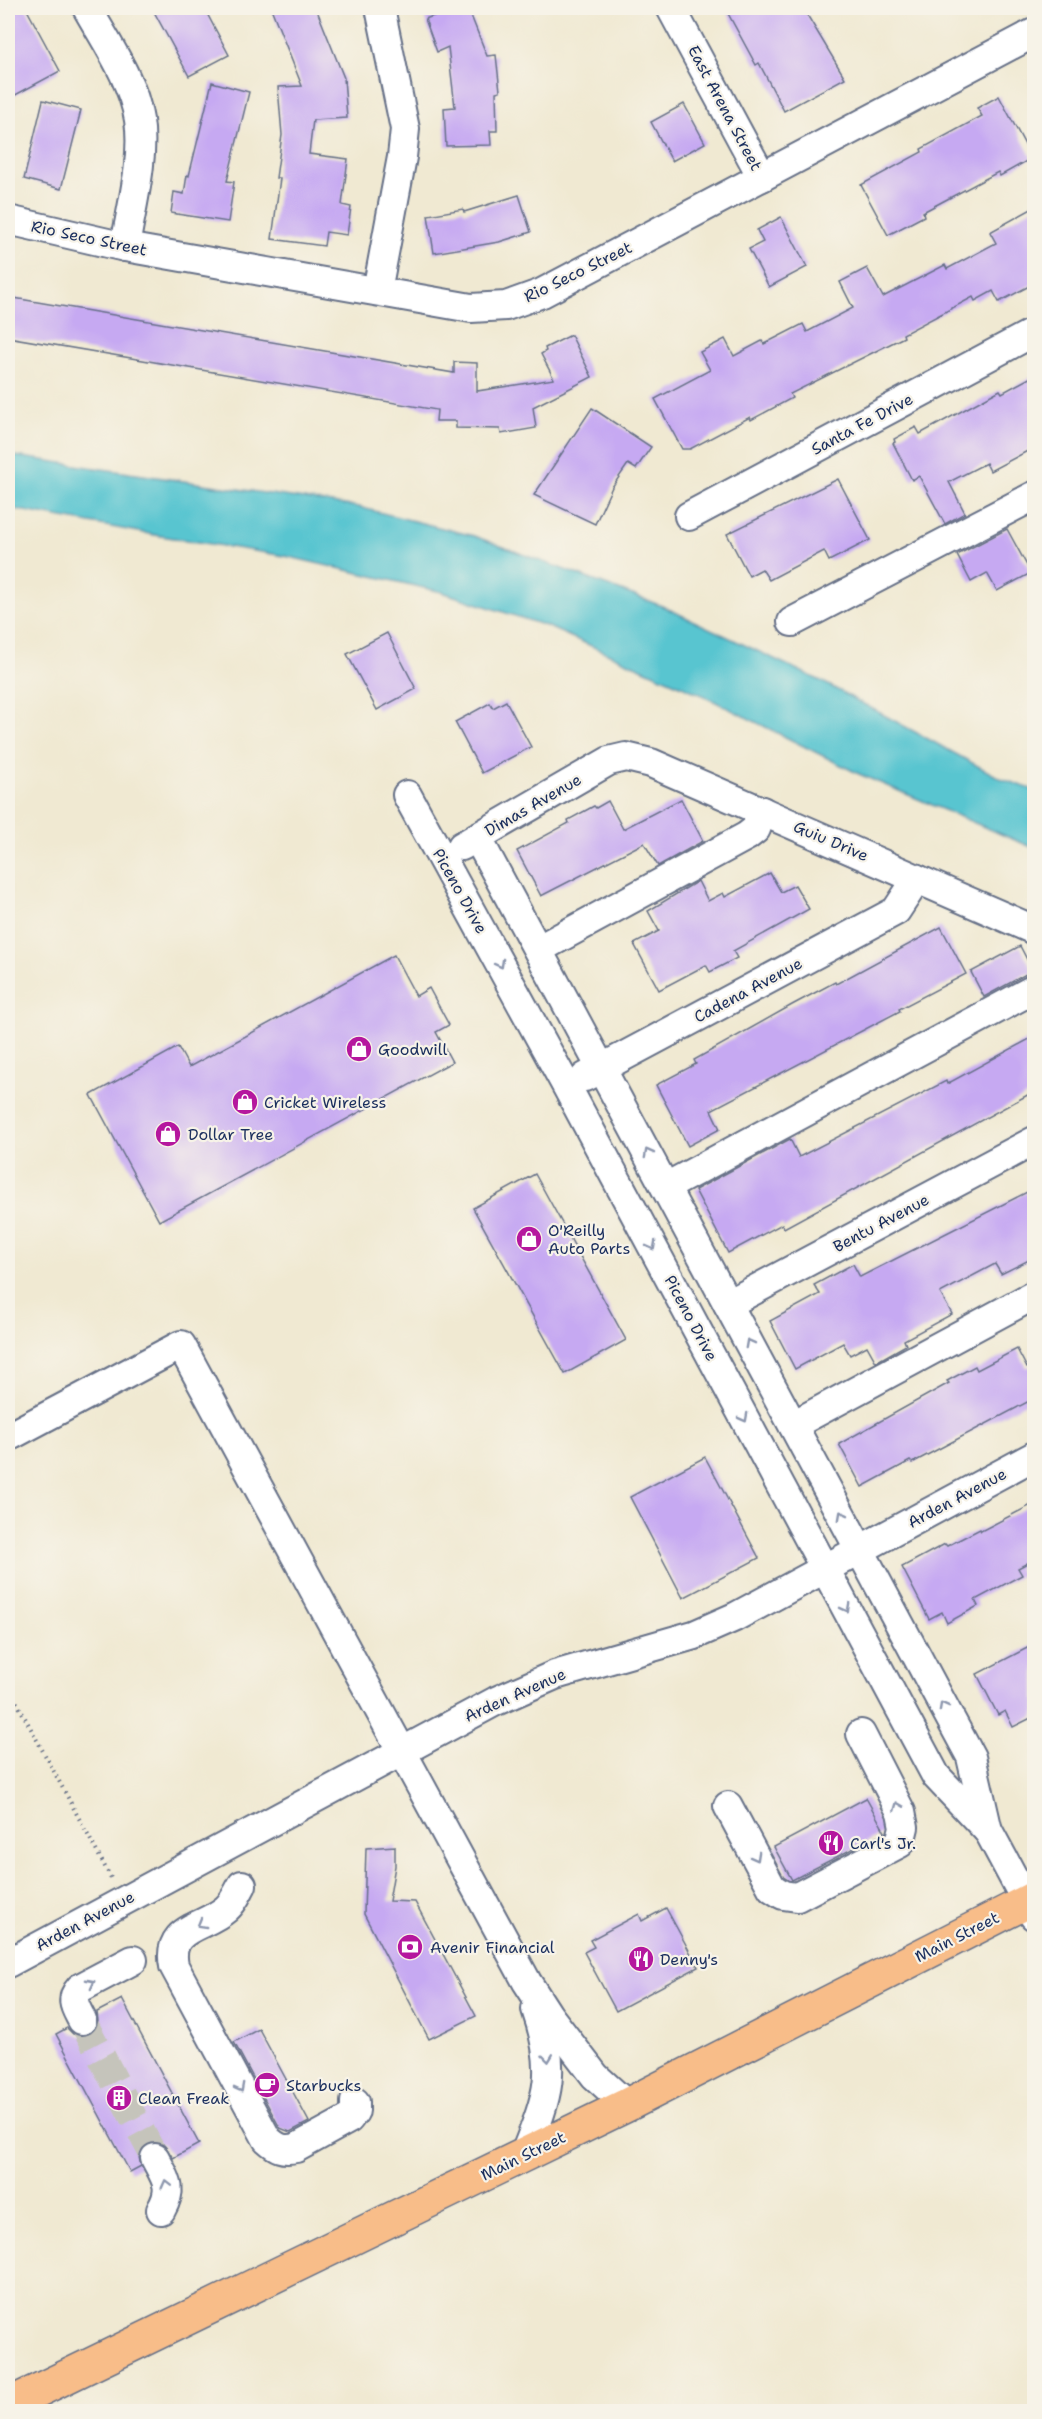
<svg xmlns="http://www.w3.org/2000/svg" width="1042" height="2419" font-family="'Shantell Sans',sans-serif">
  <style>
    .water { fill: #58c5d0; stroke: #3a7a97; stroke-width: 1.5 }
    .building { fill: #c6a9f2 }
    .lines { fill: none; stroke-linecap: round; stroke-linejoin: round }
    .minor-tunnel { stroke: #c5c4bb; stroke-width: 28; stroke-dasharray: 28 14; stroke-linecap: butt }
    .minor-casing { stroke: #667087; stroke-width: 32 }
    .highway-casing { stroke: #667087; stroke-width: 36 }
    .path { stroke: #667087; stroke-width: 4; stroke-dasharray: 1.5 4.5; stroke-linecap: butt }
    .minor { stroke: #fff; stroke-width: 28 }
    .highway { stroke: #f8bd89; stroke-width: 33 }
    .oneway { stroke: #8d97ae }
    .labels { text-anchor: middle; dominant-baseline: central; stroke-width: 4.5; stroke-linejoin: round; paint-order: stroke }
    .street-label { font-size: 16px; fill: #1b2f5e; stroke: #f7f3e8 }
    .poi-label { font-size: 16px; fill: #1b2f5e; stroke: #f7f3e8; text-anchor: start }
  </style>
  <rect width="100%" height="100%" fill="#f7f3e8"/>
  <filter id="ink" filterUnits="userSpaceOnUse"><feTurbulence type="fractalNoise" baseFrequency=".0167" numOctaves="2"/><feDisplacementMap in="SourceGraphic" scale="12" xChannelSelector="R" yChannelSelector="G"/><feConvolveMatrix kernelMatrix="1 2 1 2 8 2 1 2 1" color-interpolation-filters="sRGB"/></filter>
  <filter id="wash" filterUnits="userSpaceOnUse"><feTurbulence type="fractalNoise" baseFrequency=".008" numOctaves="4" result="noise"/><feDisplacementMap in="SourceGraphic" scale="24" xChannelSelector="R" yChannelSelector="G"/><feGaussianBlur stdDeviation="1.35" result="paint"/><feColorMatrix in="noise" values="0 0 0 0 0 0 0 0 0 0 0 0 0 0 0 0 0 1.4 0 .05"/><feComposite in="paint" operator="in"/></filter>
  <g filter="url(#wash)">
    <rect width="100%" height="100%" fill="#f0e9d2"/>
    <path class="water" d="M8,455L358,507L474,536L662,606L821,681L1000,778L1034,790V848L859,774L698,693L546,626L442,592L285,556L155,535L8,508Z"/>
    <g id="blocks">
      <g class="building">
        <path d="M8,8H26L60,71L8,99Z"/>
        <path d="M152,8H204L229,55L189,76Z"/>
        <path d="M271,8H316L344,78L347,118L313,120L309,154L348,159L342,205L351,207L347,235L326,232L324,246L272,239L280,178H276L282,135L278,87L302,86Z"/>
        <path d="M456,8H468L487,56L496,55L500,91L496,92L497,131H490L491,145L446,146L444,108L455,107L448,47L437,52L425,19Z"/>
        <path d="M725,8H803L845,78L784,111L759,63L756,65Z"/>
        <path d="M212,82L249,92L227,181L234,182L228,222L171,213L174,192L184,194L187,175L189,176Z"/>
        <path d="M999,96L1032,158L1000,176L998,172L923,212L924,216L888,235L861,185L922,152L921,149L982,116L977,108Z"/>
        <path d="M43,100L81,110L61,189L24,179Z"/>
        <path d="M684,104L705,143L672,161L651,122Z"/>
        <path d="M519,195L531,232L499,242L434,253L428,215L463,209L464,212Z"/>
        <path d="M1035,207V283L999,302L993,291L975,301L973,297L903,334L904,337L790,394L792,398L751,420L750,417L690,449H682L655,399L710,370L700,352L725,339L734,356L762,341L764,344L803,324L807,332L853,308L840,282L867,268L883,297L945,265L947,269L996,243L990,232Z"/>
        <path d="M781,217L807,267L769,287L749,249L763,242L757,230Z"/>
        <path d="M8,297L454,373V362L477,363V391L554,379L541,354L546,351L545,348L571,335L592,377L533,407L536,428L501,434L500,429L456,428V421H436L437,410L8,337Z"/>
        <path d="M1035,375V447L990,471L986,463L949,482L965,513L945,524L919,476L912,480L893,443L895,442L894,439L916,427L920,434L1000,390L1002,393Z"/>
        <path d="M592,408L651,447L636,469L628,464L612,487L595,524L534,495Z"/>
        <path d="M838,479L870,540L829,561L824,551L769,580L762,569L749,576L727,534Z"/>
        <path d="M1007,529L1031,573L997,591L987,573L971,582L957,555Z"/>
        <path d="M387,633L416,689L377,710L347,654Z"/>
        <path d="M506,701L531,747L482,773L455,722L490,703L493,708Z"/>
        <path d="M681,799L703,841L658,866L644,843L541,896L517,851L569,823L568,820L594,806L596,808L608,801L623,829Z"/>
        <path d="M770,873L781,892L795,885L809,909L733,951L737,958L710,972L706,965L659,990L634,944L659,931L648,911L698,881L708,901L723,893L725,897Z"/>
        <path d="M941,927L966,974L899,1009L900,1011L711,1110L720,1129L688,1146L656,1085L696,1064L694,1060L792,1005L835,982L836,984Z"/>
        <path d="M1020,946L1034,973L1026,974L984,997L971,972Z"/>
        <path d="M394,955L416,996L429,988L449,1025L436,1032L452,1062L159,1221L91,1095L178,1047L189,1067Z"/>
        <path d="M1035,1036V1091L784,1228L782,1224L728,1253L695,1190L790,1139L799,1157L946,1081L947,1084Z"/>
        <path d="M535,1174L626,1340L565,1374L473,1208Z"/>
        <path d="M1035,1188V1257L1001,1274L995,1264L940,1293L952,1314L904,1340L906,1345L876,1362L867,1346L850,1355L843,1343L795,1369L770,1321L820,1294L814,1285L853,1264L860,1277Z"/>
        <path d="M1017,1349L1027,1368L1035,1364V1398L912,1463L910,1461L862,1487L839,1444L949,1383L947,1381L975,1366L977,1370Z"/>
        <path d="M705,1457L759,1558L683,1598L630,1497Z"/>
        <path d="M1035,1503V1559L1018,1568L1022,1575L975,1600L978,1606L947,1623L942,1612L929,1619L902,1567L945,1544L947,1546L980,1529L981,1531Z"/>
        <path d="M1035,1644V1716L1013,1727L1005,1711L998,1715L977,1674Z"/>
        <path d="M866,1798L885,1832L792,1880L774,1847Z"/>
        <path d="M395,1846V1866L389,1901L415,1902L476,2016L429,2039L364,1914L366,1848Z"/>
        <path d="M666,1908L698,1967L616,2011L584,1952L594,1947L590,1940L639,1914L642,1921Z"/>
        <path d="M122,1999L199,2144L173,2158L163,2144L155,2142L148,2143L141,2149L139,2157L141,2166L130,2172L56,2034L67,2028L73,2034L81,2036L90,2034L96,2028L98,2021L97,2012Z"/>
        <path d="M259,2029L309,2122L290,2132L280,2128L234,2042Z"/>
      </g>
    </g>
  </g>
  <g filter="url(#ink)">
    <use href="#blocks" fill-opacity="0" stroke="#667087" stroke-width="1.5"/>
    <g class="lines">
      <path class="minor-tunnel" d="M82,2020L155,2158"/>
      <g class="minor-casing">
        <g id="minor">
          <path d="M87,8C106,42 133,80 139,120C145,159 131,208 125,247"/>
          <path d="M671,8L762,177"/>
          <path d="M8,220L125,247L471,308L506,306L542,293L1034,33"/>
          <path d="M377,291L402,157L405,129L380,8"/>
          <path d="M689,516L1034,332"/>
          <path d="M792,622L1034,496"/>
          <path d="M407,795L567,1087L936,1776L989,1832L1034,1916"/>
          <path d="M477,837L971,1757L988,1831"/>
          <path d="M462,846L609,761L626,757L651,763L1034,930"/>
          <path d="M539,949L747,836L756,829L762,811"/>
          <path d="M585,1077L896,911L917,879"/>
          <path d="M666,1187L1034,989"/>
          <path d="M728,1304L1034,1141"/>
          <path d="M793,1425L1034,1295"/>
          <path d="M8,1437L181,1345L527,1982L549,2016L595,2076L627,2105"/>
          <path d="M728,1806L772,1888L783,1895L797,1897L900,1843L904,1827L901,1812L861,1734"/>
          <path d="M242,1885C237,1894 234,1902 226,1909C203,1929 166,1926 174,1966L267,2139C277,2148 283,2151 296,2148L349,2119L355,2111V2102"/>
          <path d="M8,1963L496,1701L555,1675L694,1635L735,1617L1034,1456"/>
          <path d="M82,2020C76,2008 69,2000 80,1988L133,1960"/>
          <path d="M524,2156C548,2095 558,2073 536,2009"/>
          <path d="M155,2158C166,2180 174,2187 161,2210"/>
        </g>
      </g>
      <g class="highway-casing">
        <path id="highway" d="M8,2405L627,2105L1034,1898"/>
      </g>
      <path class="path" d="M8,1686L111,1878"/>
      <use href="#minor" class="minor"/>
      <use href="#highway" class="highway"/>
    </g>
    <defs><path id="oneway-chevron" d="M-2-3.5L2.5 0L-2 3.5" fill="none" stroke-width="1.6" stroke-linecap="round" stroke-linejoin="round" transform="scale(1.5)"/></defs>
    <g class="oneway">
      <use href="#oneway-chevron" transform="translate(500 964) rotate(61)"/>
      <use href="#oneway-chevron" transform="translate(648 1153) rotate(-118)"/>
      <use href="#oneway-chevron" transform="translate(652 1246) rotate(62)"/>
      <use href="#oneway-chevron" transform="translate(749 1343) rotate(-118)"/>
      <use href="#oneway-chevron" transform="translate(744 1418) rotate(62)"/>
      <use href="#oneway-chevron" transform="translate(842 1515) rotate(-118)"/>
      <use href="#oneway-chevron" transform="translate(846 1608) rotate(62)"/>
      <use href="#oneway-chevron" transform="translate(943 1706) rotate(-118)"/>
      <use href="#oneway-chevron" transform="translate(898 1806) rotate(-112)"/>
      <use href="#oneway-chevron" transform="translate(756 1857) rotate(61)"/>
      <use href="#oneway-chevron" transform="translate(201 1924) rotate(150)"/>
      <use href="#oneway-chevron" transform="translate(91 1983) rotate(-28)"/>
      <use href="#oneway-chevron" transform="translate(548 2058) rotate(83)"/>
      <use href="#oneway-chevron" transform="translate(240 2088) rotate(62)"/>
      <use href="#oneway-chevron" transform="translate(166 2184) rotate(-104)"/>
    </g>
  </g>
  <defs>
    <g id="shop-disc" transform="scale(1.35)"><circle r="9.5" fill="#b5179e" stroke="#f7f3e8"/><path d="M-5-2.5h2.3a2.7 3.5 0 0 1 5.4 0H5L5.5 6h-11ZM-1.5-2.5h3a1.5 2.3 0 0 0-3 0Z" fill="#fff"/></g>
    <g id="restaurant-disc" transform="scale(1.35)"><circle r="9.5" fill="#b5179e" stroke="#f7f3e8"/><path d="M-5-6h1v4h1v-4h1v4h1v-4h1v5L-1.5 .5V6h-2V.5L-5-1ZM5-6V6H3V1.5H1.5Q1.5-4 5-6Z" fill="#fff"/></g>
    <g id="bank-disc" transform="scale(1.35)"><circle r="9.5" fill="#b5179e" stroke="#f7f3e8"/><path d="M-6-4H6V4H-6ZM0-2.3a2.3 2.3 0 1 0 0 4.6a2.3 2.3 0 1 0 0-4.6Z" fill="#fff"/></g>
    <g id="cafe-disc" transform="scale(1.35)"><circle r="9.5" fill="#b5179e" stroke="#f7f3e8"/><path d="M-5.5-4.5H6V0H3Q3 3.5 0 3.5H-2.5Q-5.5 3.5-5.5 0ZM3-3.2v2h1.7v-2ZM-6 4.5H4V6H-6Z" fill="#fff"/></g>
    <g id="building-disc" transform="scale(1.35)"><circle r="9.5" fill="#b5179e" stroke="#f7f3e8"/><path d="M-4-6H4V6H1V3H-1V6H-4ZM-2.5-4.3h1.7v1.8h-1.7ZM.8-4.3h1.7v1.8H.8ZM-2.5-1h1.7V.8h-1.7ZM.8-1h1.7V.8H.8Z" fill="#fff"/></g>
  </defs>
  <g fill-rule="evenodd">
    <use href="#shop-disc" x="359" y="1049"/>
    <use href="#shop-disc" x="245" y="1102"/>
    <use href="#shop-disc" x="168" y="1134"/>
    <use href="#shop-disc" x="529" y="1239"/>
    <use href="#restaurant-disc" x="831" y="1843"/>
    <use href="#bank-disc" x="410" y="1947"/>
    <use href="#restaurant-disc" x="641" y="1959"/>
    <use href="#cafe-disc" x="267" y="2085"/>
    <use href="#building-disc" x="119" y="2098"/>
  </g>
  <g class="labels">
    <g class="street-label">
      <text transform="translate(725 108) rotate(62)">East Arena Street</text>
      <text transform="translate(89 238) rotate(12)">Rio Seco Street</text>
      <text transform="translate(578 272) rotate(-26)">Rio Seco Street</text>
      <text transform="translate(862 424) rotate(-28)">Santa Fe Drive</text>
      <text transform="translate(533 805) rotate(-30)">Dimas Avenue</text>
      <text transform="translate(831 841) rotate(23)">Guiu Drive</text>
      <text transform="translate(460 891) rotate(61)">Piceno Drive</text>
      <text transform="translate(748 990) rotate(-28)">Cadena Avenue</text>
      <text transform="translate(881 1223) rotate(-28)">Bentu Avenue</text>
      <text transform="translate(691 1318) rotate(62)">Piceno Drive</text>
      <text transform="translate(957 1498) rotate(-28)">Arden Avenue</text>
      <text transform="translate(515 1695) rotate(-24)">Arden Avenue</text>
      <text transform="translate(85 1921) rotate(-28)">Arden Avenue</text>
      <text transform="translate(957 1937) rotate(-27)">Main Street</text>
      <text transform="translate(523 2156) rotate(-26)">Main Street</text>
    </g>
    <g class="poi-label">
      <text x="378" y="1049">Goodwill</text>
      <text x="264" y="1102">Cricket Wireless</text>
      <text x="188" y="1134">Dollar Tree</text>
      <text x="548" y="1230">O'Reilly<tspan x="548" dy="18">Auto Parts</tspan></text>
      <text x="850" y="1843">Carl's Jr.</text>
      <text x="430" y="1947">Avenir Financial</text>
      <text x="660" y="1959">Denny's</text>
      <text x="286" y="2085">Starbucks</text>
      <text x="138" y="2098">Clean Freak</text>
    </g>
  </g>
  <rect width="1042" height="2419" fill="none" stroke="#f7f3e8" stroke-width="30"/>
</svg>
